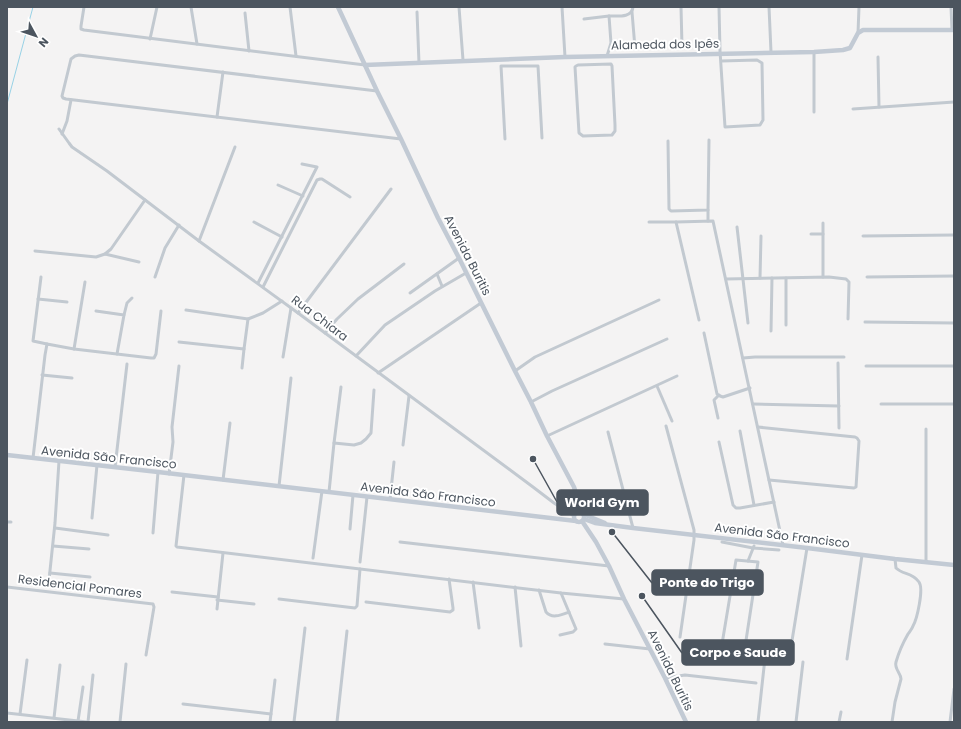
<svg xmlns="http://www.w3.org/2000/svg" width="961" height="729" font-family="Poppins,sans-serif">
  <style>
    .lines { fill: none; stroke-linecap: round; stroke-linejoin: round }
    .stream { stroke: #98d2e6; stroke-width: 1 }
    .street { stroke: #c2c9d0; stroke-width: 3 }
    .secondary { stroke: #c2cad4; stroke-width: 4.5 }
    .labels { text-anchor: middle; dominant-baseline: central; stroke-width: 4; stroke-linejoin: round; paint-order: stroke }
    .street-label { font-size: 12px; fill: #4c555f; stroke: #fff }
    .leader { fill: none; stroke: #4c555f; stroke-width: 1.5 }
    .callout-dot { fill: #4c555f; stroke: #fff; stroke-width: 1.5 }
    .callout { fill: #4c555f; stroke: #4c555f; stroke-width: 1.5 }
    .callout-label { font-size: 13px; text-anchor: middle; font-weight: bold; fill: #fff }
  </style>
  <rect width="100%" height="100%" fill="#f4f3f3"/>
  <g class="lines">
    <path class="stream" d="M7,104L33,7"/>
    <g class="street">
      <path d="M84,7L81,26V29L84,30L365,65"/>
      <path d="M191,7L197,44"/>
      <path d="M290,7L296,56"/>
      <path d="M459,7L463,60"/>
      <path d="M562,7L565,57"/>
      <path d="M681,7L682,46"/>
      <path d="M719,7L720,51L725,127L760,125L763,120L762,63L757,60L721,61"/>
      <path d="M769,7L771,52"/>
      <path d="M951,7L952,30"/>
      <path d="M417,12L419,63"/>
      <path d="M632,12L635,48"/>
      <path d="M245,13L249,51"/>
      <path d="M584,19L609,16"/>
      <path d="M858,33L859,7"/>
      <path d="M150,39L157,7"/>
      <path d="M814,52V112"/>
      <path d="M607,56L611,43L609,16C618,16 632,18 633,7"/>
      <path d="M878,57L879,107"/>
      <path d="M611,64L612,66L615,125V131L612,135L583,136L579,133L575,67L576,66L578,65Z"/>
      <path d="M377,91L79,55L75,56L71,59L62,96L63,98L66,99L401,139"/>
      <path d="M853,109L954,102"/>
      <path d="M217,117L223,72"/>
      <path d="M59,129L69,143L72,147L107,171L199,241L298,313L533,487L554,503L574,516"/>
      <path d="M62,134L67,121L71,100"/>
      <path d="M505,139L501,66H538L542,138"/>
      <path d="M668,141L669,209L671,211L708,210L709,140"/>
      <path d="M278,185L303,196"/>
      <path d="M708,210V221"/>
      <path d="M254,222L282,237"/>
      <path d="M649,222H676L713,221L783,545"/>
      <path d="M676,222L699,320"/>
      <path d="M823,223V277"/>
      <path d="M737,227L748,323"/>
      <path d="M811,234H823"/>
      <path d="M863,236L954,235"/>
      <path d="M199,241L235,147"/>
      <path d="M35,251L96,257L105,254L111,249L145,200"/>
      <path d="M105,254L139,262"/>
      <path d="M437,274L442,286"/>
      <path d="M41,277L33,341L47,344"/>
      <path d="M155,277L165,248L179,225"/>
      <path d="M867,277L954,276"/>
      <path d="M760,278L761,236"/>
      <path d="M786,278V325"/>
      <path d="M726,279L829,277L846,279L849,282L848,319"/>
      <path d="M258,283L317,167L302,164"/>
      <path d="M263,287L317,180L320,179H322L350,197"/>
      <path d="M410,293L459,258"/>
      <path d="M38,299L67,302"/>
      <path d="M186,310L248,319L263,313L282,301"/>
      <path d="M96,311L124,315L117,354"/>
      <path d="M298,313L391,189"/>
      <path d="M124,315L127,303L132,298"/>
      <path d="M865,322L954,323"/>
      <path d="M771,331L772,278"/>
      <path d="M325,333L337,319L358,299L404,264"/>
      <path d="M704,333L717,394L720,396L723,397L750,388"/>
      <path d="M179,342L244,349L248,319"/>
      <path d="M74,349L85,282"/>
      <path d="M356,356L385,325L435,291L466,273"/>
      <path d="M283,357L291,308"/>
      <path d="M743,358L755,357H844"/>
      <path d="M838,363L839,428"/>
      <path d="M866,366H954"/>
      <path d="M242,368L244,349"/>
      <path d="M515,371L535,357L659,300"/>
      <path d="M378,373L481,303"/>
      <path d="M42,375L72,378"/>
      <path d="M657,386L672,421"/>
      <path d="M531,402L552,391L667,339"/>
      <path d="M753,404L839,406"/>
      <path d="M881,404H954"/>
      <path d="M718,418L714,400L719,395"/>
      <path d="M666,426L694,530V540L680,637"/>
      <path d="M758,427L855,437L857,438L859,441L856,487L854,488L769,480"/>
      <path d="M740,431L754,505"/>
      <path d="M608,432L633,528"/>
      <path d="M547,436L677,376"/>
      <path d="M719,442L733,505L736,508H740L774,502"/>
      <path d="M334,443L341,387"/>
      <path d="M403,445L409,396"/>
      <path d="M33,458L45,355L47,344L74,349L151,358H154L156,354L161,311"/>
      <path d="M115,467L127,364"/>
      <path d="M169,474L173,442L172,427L179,366"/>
      <path d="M184,475L176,546L177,547L561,593L624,599"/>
      <path d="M223,480L230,423"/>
      <path d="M279,486L291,378"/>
      <path d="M329,492L334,443L354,445L361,443L366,439L371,433L374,390"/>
      <path d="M390,499L394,462"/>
      <path d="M92,518L97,465"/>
      <path d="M7,522H11"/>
      <path d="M55,528L108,535"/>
      <path d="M350,529L353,495"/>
      <path d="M153,533L158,472"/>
      <path d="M400,542L609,566"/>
      <path d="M722,542L753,548L779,550"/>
      <path d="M53,546L89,549"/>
      <path d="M313,558L322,491"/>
      <path d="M748,561L754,546"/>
      <path d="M360,562L367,497"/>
      <path d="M926,562V429"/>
      <path d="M50,573L90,577"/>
      <path d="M49,580L55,523L59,461"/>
      <path d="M473,582L479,628"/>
      <path d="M7,587L153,604L154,607L146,655"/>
      <path d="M515,587L521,646"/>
      <path d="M539,590L546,612C552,619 561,615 569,612"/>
      <path d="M172,592L218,597"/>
      <path d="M279,599L355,608L357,606L360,569"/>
      <path d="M217,600L254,604"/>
      <path d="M366,602L450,612L453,610V608L449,579"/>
      <path d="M217,609L223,553"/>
      <path d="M560,635L573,632L576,629L561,593"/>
      <path d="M605,644L650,649"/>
      <path d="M722,644L736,560L758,562L745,647"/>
      <path d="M790,653L807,548"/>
      <path d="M847,659L862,555"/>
      <path d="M665,678L685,675L756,683"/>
      <path d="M183,704L271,714"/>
      <path d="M7,713L87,722"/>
      <path d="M20,714L27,660"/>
      <path d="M54,718L60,665"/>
      <path d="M78,721L83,687"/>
      <path d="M88,722L93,675"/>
      <path d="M120,722L126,664"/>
      <path d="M270,722L275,680"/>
      <path d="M294,722L305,628"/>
      <path d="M337,722L347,631"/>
      <path d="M758,722L765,658"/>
      <path d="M796,722L803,662"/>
      <path d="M839,722L841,712"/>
      <path d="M892,722L895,702L901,679C901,673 894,669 896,662C898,655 904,641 908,634C910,631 912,629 913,626C917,619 924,589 919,582C912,572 903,575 896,568L895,559"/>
      <path d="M950,722L954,689"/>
    </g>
    <g class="secondary">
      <path d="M338,7L377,91L401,139L438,218L459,258L515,371L531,402L547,436L574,487L580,506V512"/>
      <path d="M365,65L565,57L814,52L843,50L850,48L858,33L863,30H954"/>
      <path d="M7,455L158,472L576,521"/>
      <circle cx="579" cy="517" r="5"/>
      <path d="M583,514L605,523"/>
      <path d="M584,519L595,523L633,528L807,548L895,559L954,565"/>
      <path d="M582,521L596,542L609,566L624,599L665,678L686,722"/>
    </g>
  </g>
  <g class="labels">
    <g class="street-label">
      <text transform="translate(665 44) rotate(-1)">Alameda dos Ipês</text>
      <text transform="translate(468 255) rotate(63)">Avenida Buritis</text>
      <text transform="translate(320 318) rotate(37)">Rua Chiara</text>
      <text transform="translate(109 457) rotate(6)">Avenida São Francisco</text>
      <text transform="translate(428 494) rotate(7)">Avenida São Francisco</text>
      <text transform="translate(782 535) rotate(7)">Avenida São Francisco</text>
      <text transform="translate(80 586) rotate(7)">Residencial Pomares</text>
      <text transform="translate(671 670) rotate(64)">Avenida Buritis</text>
    </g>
  </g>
  <path class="leader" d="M533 459L557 502M612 532L652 583M642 596L682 653"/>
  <g class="callout-dot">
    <circle cx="533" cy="459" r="4"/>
    <circle cx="612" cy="532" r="4"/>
    <circle cx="642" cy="596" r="4"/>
  </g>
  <g class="callout">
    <rect x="557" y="490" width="91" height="25" rx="4"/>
    <rect x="652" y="570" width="111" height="25" rx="4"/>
    <rect x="682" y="640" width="112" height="25" rx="4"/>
  </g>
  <g class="callout-label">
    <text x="602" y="507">World Gym</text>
    <text x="707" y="587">Ponte do Trigo</text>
    <text x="738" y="657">Corpo e Saude</text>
  </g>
  <rect width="961" height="729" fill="none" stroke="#4c555f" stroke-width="16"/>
  <g transform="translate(36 36) rotate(130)" stroke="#ffffff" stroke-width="3" paint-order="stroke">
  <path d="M0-3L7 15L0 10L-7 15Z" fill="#4c555f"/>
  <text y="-6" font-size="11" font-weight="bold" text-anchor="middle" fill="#4c555f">N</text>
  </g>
</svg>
